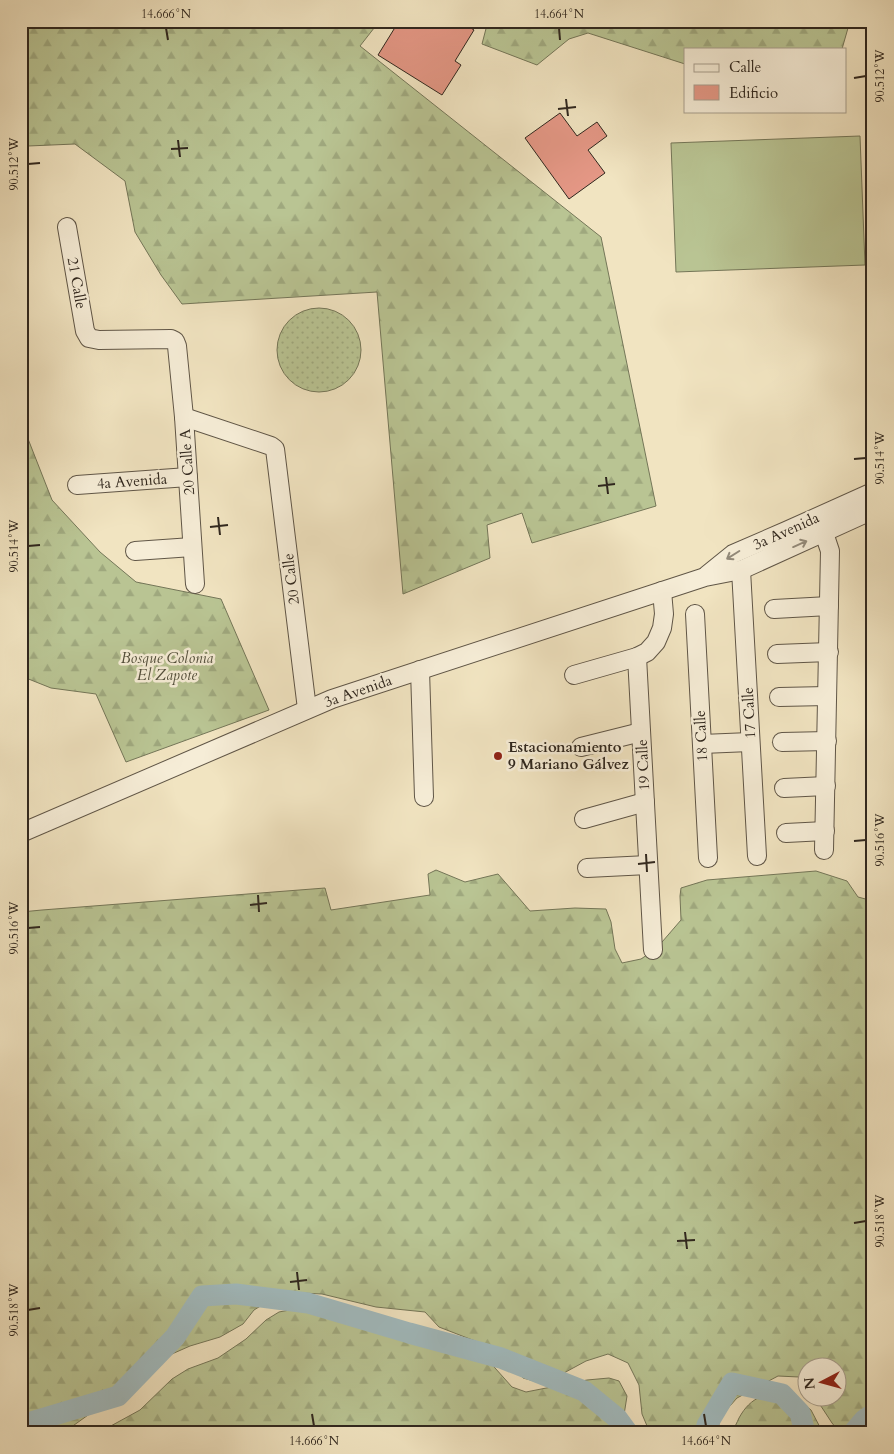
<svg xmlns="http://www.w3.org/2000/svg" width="894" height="1454" font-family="Cardo,serif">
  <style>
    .green { fill: url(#green-dots); stroke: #747658 }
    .forest { fill: url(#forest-firs); stroke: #747658 }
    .pitch { fill: #b9c493; stroke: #747658 }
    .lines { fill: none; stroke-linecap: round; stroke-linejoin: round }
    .river { stroke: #a1bbbf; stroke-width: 21 }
    .building { fill: #e49785; stroke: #30271e }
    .minor-casing { stroke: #605647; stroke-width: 20 }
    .minor { stroke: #f6edd7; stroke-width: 18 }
    .oneway { stroke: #938a7a }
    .ticks { fill: none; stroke: #30271e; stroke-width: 2 }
    .poi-dot { fill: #8f2418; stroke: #f6edd7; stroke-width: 2 }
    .labels { text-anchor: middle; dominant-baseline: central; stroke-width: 5; stroke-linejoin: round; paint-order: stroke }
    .street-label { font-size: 15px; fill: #30271e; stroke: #f6edd7 }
    .park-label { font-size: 15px; font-style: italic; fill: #524e3b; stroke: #f6edd7 }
    .poi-label { font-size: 15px; font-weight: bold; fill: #30271e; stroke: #f6edd7; text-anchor: start }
    .neatline { fill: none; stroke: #30271e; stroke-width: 2 }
    .ticks-label { font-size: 12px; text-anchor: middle; fill: #30271e }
  </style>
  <defs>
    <pattern id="green-dots" width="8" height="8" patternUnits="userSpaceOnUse" patternTransform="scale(1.25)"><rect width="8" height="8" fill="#b9c493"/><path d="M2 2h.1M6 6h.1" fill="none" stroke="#9fa87e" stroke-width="1.8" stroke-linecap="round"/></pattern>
    <pattern id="forest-firs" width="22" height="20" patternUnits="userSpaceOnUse" patternTransform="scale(1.25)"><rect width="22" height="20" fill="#b9c493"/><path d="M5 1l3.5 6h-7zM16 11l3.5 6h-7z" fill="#9fa87e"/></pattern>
  </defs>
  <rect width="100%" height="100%" fill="#f1e4c1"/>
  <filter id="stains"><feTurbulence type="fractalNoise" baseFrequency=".004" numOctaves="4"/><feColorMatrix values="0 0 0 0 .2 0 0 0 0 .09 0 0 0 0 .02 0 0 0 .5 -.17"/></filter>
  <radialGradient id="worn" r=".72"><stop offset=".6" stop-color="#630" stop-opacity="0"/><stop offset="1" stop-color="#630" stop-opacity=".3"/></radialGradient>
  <circle class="green" cx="319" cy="350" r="42"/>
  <g class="forest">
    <path d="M21,21H375L378,23L360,46L601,237L656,506L532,543L522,513L487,525L490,558L403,594L377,292L182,304L161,275L135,232L125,181L75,144L28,146L21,152Z"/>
    <path d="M488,21H850L842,49H685V64L588,33L569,39L537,65L482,44Z"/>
    <path d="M21,421L52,500L100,552L136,582L221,599L269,710L126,762L96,694L51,688L21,676Z"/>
    <path d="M436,870L465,882L498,874L530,911L575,908L606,909L611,922L615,949L622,963L641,959L656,949L681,920L680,896L681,888L707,880L816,871L847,881L858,897L873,901V1419L859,1433H840L832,1423L815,1397L836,1396V1366H806V1385L799,1377L778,1376L737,1398L722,1415L716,1433H650L642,1414L639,1385L628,1363L608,1354L586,1361L562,1374L538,1382L523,1378L511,1360L488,1346L439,1327L425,1312L376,1307L322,1294L301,1293L272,1299L254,1310L243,1324L220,1337L190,1346L156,1361L141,1377L63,1433H21V912L42,910L325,888L331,910L430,895L428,874Z"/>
    <path d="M300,1308H323L383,1319L429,1331L487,1359L512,1387L526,1392L587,1380L609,1378L619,1381L627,1396L624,1415L625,1433H98L140,1410L172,1379L188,1369L218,1358L246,1339L266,1320L279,1312Z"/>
    <path d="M789,1392L811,1410L823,1433H733C734,1427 737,1423 739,1418C751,1396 766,1393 789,1392Z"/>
  </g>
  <path class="pitch" d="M860,136L865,265L676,272L671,143Z"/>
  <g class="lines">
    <g class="river">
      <path d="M21,1425L118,1396L175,1337L202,1296L236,1294L308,1303L409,1333L501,1358L584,1391L617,1418L628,1433"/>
      <path d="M705,1433L707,1425L732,1383L782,1394L800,1413L805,1433"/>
      <path d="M853,1433L864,1420L873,1414"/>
    </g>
  </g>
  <g class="building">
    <path d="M399,21H460L474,30L455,61L461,65L442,95L378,55Z"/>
    <path d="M560,113L577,136L597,122L607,136L588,150L605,173L569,199L525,138Z"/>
  </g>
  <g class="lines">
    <g class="minor-casing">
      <g id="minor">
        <path d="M67,227L85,331L89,338L99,340L171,339L175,341L177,346L184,417L195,584"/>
        <path d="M184,417L271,446L275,449L307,709"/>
        <path d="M77,485L188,477"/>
        <path d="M135,551L192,547"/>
        <path d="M741,570L757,856"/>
        <path d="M707,575L733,554L786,531L873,492"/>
        <path d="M774,609L829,606"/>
        <path d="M695,614L708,858"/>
        <path d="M777,654L829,652"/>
        <path d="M637,657L653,950"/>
        <path d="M420,670L424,797"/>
        <path d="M574,675L637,657L647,652L656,642L662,628L664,614L662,591"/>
        <path d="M779,697L827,696"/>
        <path d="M782,742L827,741"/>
        <path d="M702,744L750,742"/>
        <path d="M581,747L641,732"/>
        <path d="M784,788L826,786"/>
        <path d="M584,819L645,802"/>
        <path d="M21,833L332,699L705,577L741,570L873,510"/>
        <path d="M786,833L825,831"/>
        <path d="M824,850L830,551L824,533"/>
        <path d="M587,868L648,865"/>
      </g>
    </g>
    <use href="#minor" class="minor"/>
  </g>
  <defs><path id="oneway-shaft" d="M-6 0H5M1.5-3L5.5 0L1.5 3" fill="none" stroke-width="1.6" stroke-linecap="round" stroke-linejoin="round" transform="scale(1.25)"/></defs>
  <g class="oneway">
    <use href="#oneway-shaft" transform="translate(800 544) rotate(-24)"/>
    <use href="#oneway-shaft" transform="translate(733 555) rotate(148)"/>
  </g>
  <path class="ticks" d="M166,28L168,40M559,28L560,40M854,78L866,76M566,99L568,116M558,109L576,107M178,140L180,157M171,149L188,148M28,164L40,163M854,459L866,458M606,477L608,494M598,486L615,484M218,517L220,535M210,527L228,525M28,546L40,545M854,841L866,840M646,854L647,872M638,864L655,862M258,895L259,912M250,905L267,903M28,928L40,927M854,1223L866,1221M685,1232L687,1249M677,1241L695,1240M297,1272L299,1290M290,1282L307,1280M28,1310L40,1308M312,1414L314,1426M704,1414L706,1426"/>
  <circle class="poi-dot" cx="498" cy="756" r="5"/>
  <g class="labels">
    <g class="street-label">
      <text transform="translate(77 283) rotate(80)">21 Calle</text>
      <text transform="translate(187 462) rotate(-94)">20 Calle A</text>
      <text transform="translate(132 481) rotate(-4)">4a Avenida</text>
      <text transform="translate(786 531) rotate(-24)">3a Avenida</text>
      <text transform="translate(291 579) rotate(-97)">20 Calle</text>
      <text transform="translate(358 691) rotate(-19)">3a Avenida</text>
      <text transform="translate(749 713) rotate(-93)">17 Calle</text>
      <text transform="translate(701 736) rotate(-93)">18 Calle</text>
      <text transform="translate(643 765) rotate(-93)">19 Calle</text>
    </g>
    <g class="park-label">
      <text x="167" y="658">Bosque Colonia<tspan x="167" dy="17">El Zapote</tspan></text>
    </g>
    <g class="poi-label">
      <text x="508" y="747">Estacionamiento<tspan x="508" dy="17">9 Mariano Gálvez</tspan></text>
    </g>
  </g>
  <rect width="894" height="1454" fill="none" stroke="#f1e4c1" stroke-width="55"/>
  <rect x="684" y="48" width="162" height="65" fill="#f6edd7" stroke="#a79e8d"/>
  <rect x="694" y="64" width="25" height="8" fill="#f6edd7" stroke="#a79e8d"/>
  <text x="729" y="72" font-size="15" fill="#30271e">Calle</text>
  <rect x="694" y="85" width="25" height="15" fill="#e49785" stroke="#a79e8d"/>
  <text x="729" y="98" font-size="15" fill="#30271e">Edificio</text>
  <g transform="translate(822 1382) rotate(264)"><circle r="24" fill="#f6edd7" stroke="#a79e8d"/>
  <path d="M0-4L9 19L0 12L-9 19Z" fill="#8f2418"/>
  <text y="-8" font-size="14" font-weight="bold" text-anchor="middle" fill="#30271e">N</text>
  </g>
  <rect x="28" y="28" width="838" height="1398" class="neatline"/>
  <g class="ticks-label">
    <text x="166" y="18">14.666°N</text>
    <text x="559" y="18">14.664°N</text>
    <text transform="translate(880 76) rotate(-90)" y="4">90.512°W</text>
    <text transform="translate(14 164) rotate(-90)" y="4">90.512°W</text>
    <text transform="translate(880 458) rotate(-90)" y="4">90.514°W</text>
    <text transform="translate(14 546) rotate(-90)" y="4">90.514°W</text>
    <text transform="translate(880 840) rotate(-90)" y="4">90.516°W</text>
    <text transform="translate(14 928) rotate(-90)" y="4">90.516°W</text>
    <text transform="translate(880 1221) rotate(-90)" y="4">90.518°W</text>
    <text transform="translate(14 1310) rotate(-90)" y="4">90.518°W</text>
    <text x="314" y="1445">14.666°N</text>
    <text x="706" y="1445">14.664°N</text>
  </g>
  <rect width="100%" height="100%" filter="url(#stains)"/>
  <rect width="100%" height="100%" fill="url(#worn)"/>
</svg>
